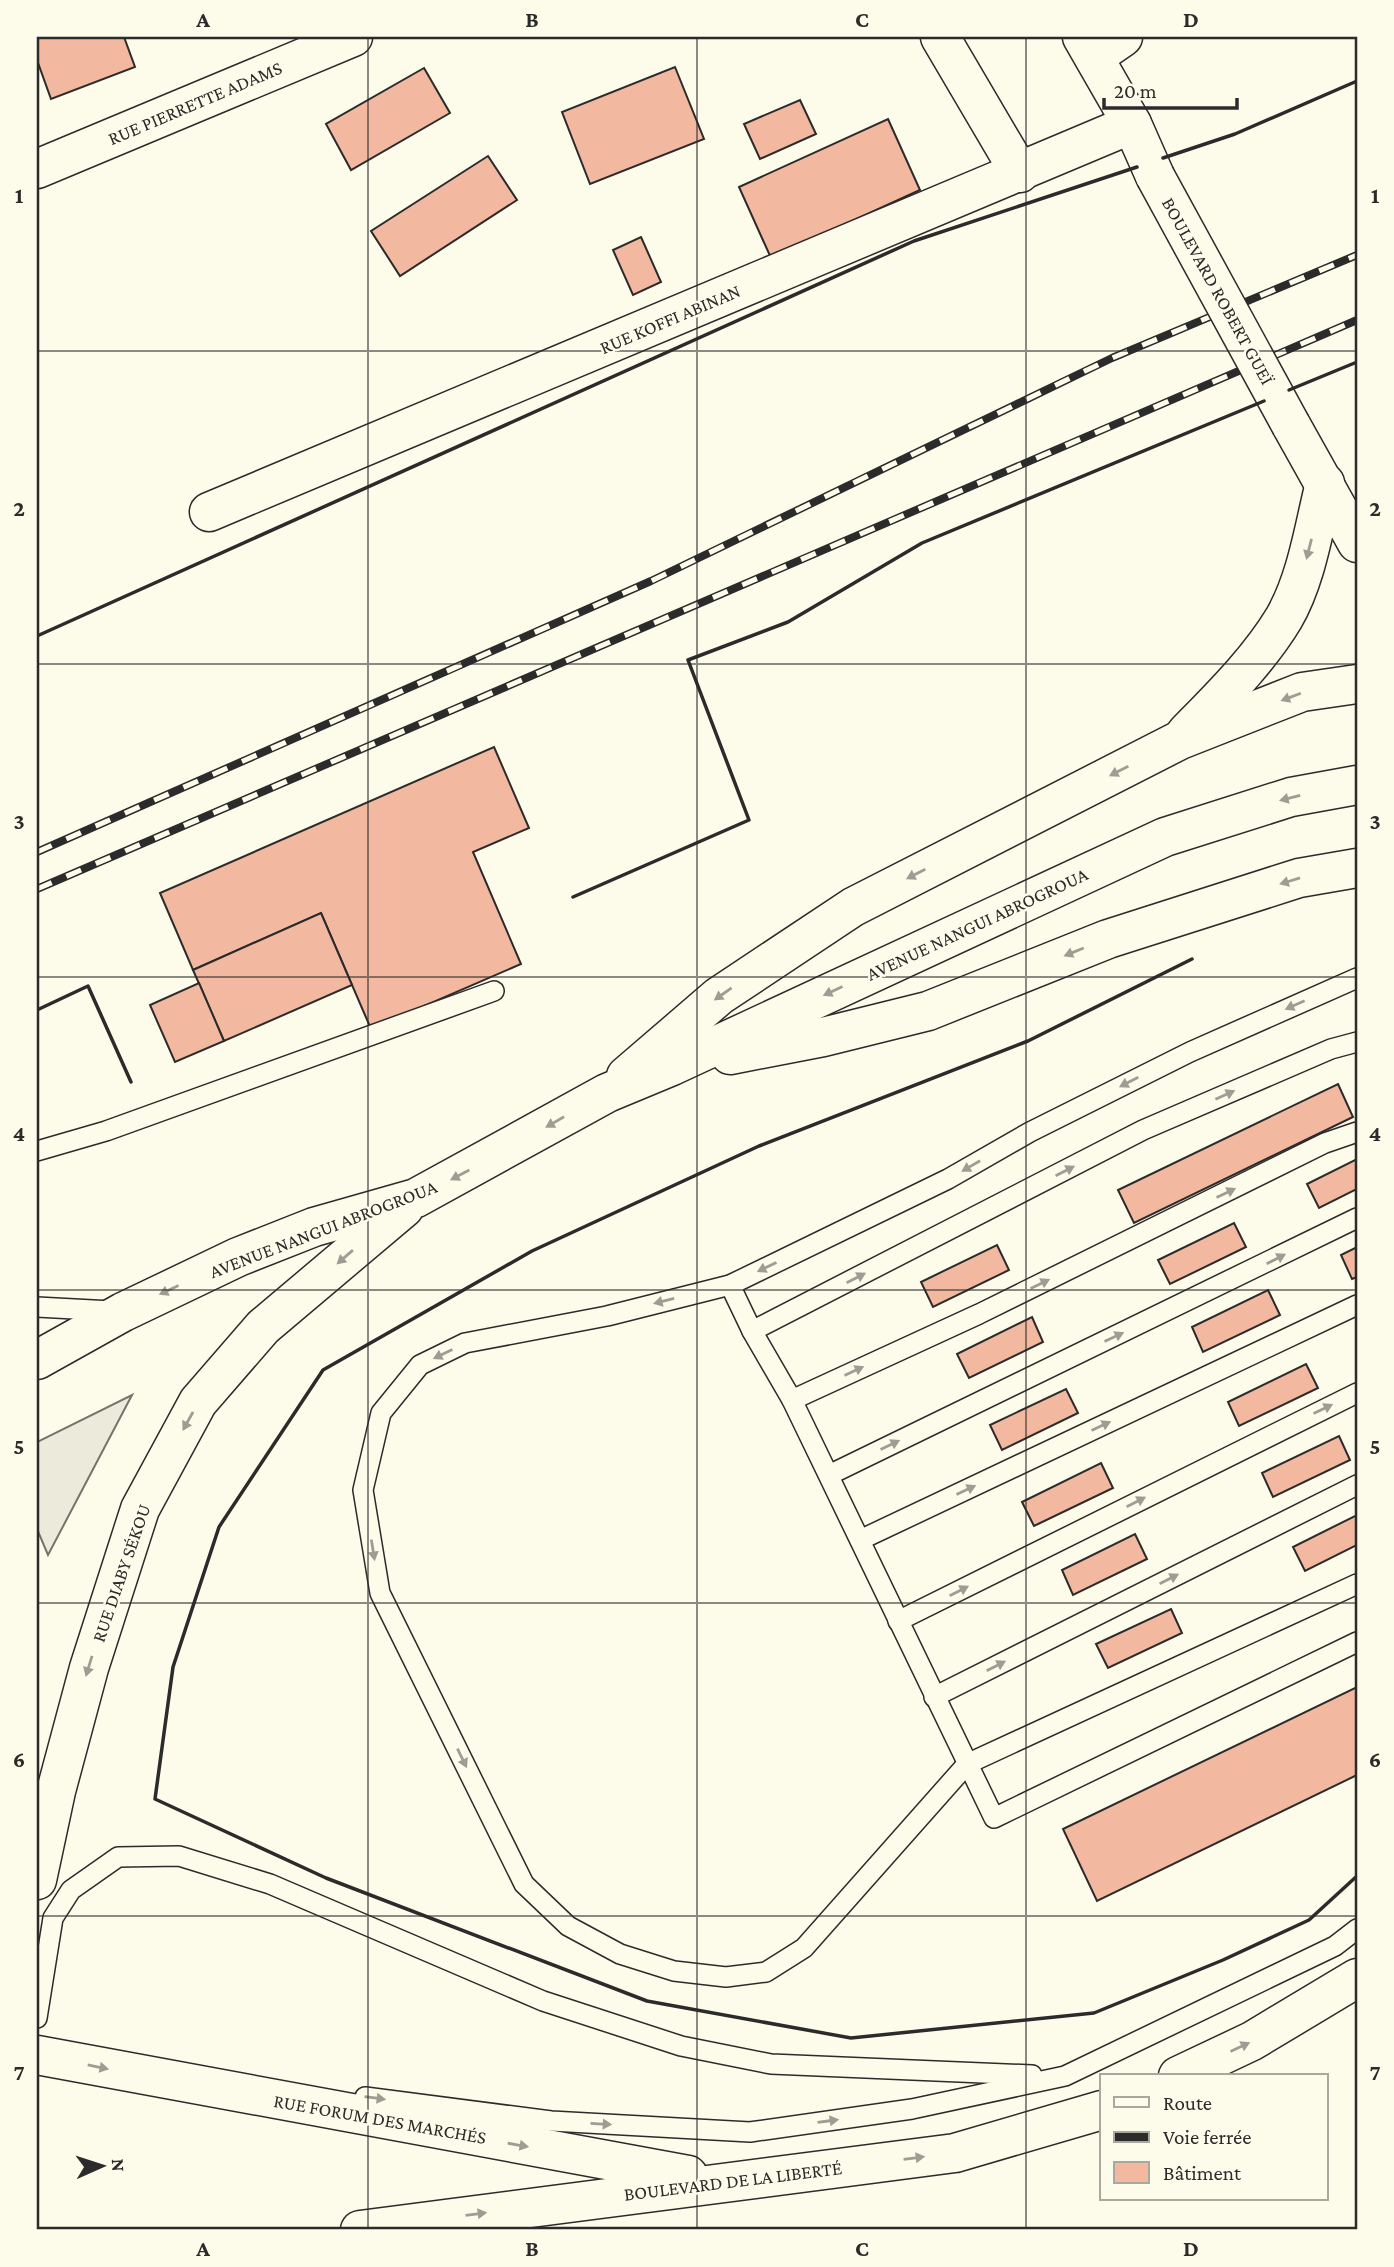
<svg xmlns="http://www.w3.org/2000/svg" width="1394" height="2267" font-family="'Crimson Pro',serif">
  <style>
    .green { fill: #ecebdb; stroke: #74746e; stroke-width: 2 }
    .building { fill: #f2b8a0; stroke: #2b2b2b; stroke-width: 2 }
    .lines { fill: none; stroke-linecap: round; stroke-linejoin: round }
    .lane-casing { stroke: #2b2b2b; stroke-width: 22 }
    .street-casing { stroke: #2b2b2b; stroke-width: 41 }
    .secondary-casing { stroke: #2b2b2b; stroke-width: 41 }
    .lane { stroke: #fdfbea; stroke-width: 19 }
    .street { stroke: #fdfbea; stroke-width: 38 }
    .secondary { stroke: #fdfbea; stroke-width: 38 }
    .rail-casing { stroke: #2b2b2b; stroke-width: 8 }
    .rail { stroke: #fdfbea; stroke-width: 5; stroke-dasharray: 16; stroke-linecap: butt }
    .secondary-bridge-casing { stroke: #2b2b2b; stroke-width: 41; stroke-linecap: butt }
    .secondary-bridge { stroke: #fdfbea; stroke-width: 38 }
    .wall { stroke: #2b2b2b; stroke-width: 3.5 }
    .oneway { fill: #9e9d94 }
    .grid { fill: none; stroke: #2b2b2b; stroke-width: 2; stroke-opacity: 0.55 }
    .labels { text-anchor: middle; dominant-baseline: central; stroke-width: 5; stroke-linejoin: round; paint-order: stroke }
    .street-label { font-size: 19px; fill: #2b2b2b; stroke: #fdfbea }
    .neatline { fill: none; stroke: #2b2b2b; stroke-width: 2.5 }
    .grid-label { font-size: 23px; text-anchor: middle; font-weight: bold; fill: #2b2b2b }
  </style>
  <rect width="100%" height="100%" fill="#fdfbea"/>
  <path class="green" d="M132,1395L48,1555L37,1529V1442Z"/>
  <g class="building">
    <path d="M37,37H124L135,67L51,99L37,60Z"/>
    <path d="M675,67L704,139L590,184L562,112Z"/>
    <path d="M424,68L450,113L351,170L326,124Z"/>
    <path d="M800,100L816,134L760,159L744,124Z"/>
    <path d="M888,119L920,190L771,258L739,187Z"/>
    <path d="M488,156L517,200L400,276L371,231Z"/>
    <path d="M641,237L661,282L633,295L613,250Z"/>
    <path d="M494,747L529,828L473,852L521,964L371,1029L321,913L193,970L160,893Z"/>
    <path d="M321,913L352,985L224,1041L193,970Z"/>
    <path d="M199,983L224,1041L175,1062L150,1005Z"/>
    <path d="M1338,1084L1353,1117L1134,1223L1118,1190Z"/>
    <path d="M1357,1159V1189L1319,1208L1307,1184Z"/>
    <path d="M1234,1223L1246,1247L1170,1284L1158,1260Z"/>
    <path d="M997,1245L1009,1270L933,1307L921,1282Z"/>
    <path d="M1357,1247V1277L1352,1279L1341,1255Z"/>
    <path d="M1268,1290L1280,1315L1203,1352L1192,1327Z"/>
    <path d="M1032,1317L1043,1342L969,1378L957,1354Z"/>
    <path d="M1306,1364L1318,1388L1239,1426L1228,1402Z"/>
    <path d="M1066,1389L1078,1413L1002,1450L990,1425Z"/>
    <path d="M1339,1436L1350,1460L1273,1497L1262,1473Z"/>
    <path d="M1101,1463L1113,1488L1034,1526L1022,1502Z"/>
    <path d="M1357,1515V1545L1305,1571L1293,1547Z"/>
    <path d="M1135,1534L1147,1559L1073,1595L1062,1570Z"/>
    <path d="M1171,1609L1182,1633L1108,1668L1096,1644Z"/>
    <path d="M1357,1687V1775L1097,1901L1063,1829Z"/>
  </g>
  <g class="lines">
    <g class="lane-casing">
      <g id="lane">
        <path d="M1357,978L1190,1052L1030,1132L948,1179L730,1285L607,1316L465,1343L420,1365L381,1413L363,1490L380,1593L524,1884L568,1926L620,1954L674,1971L726,1977L766,1972L804,1948L967,1764L1357,1584"/>
        <path d="M37,1151L106,1131L494,991"/>
        <path d="M730,1285L752,1331L792,1400L994,1818L1357,1642"/>
        <path d="M37,1307L112,1311"/>
        <path d="M752,1331L1143,1130L1331,1049L1357,1042"/>
        <path d="M792,1400L979,1314L1325,1143L1357,1132"/>
        <path d="M829,1475L1357,1218"/>
        <path d="M860,1540L1357,1305"/>
        <path d="M898,1621L1357,1393"/>
        <path d="M934,1697L1357,1485"/>
        <path d="M37,2018L53,1918L71,1890L118,1857L179,1856L270,1884L543,2001L681,2046L771,2064L1032,2075"/>
        <path d="M365,2097L551,2121L750,2132L912,2109L1065,2076L1335,1946L1357,1929"/>
      </g>
    </g>
    <g class="street-casing">
      <g id="street">
        <path d="M940,37L1020,173"/>
        <path d="M1094,57L1123,37"/>
        <path d="M37,169L353,37"/>
        <path d="M209,512L1132,124"/>
      </g>
    </g>
    <g class="secondary-casing">
      <g id="secondary">
        <path d="M1082,37L1132,124L1155,176"/>
        <path d="M1291,425L1357,543"/>
        <path d="M1186,733C1221,697 1258,661 1284,618C1307,578 1314,527 1325,483"/>
        <path d="M730,1055L823,1037L928,1011L1108,939L1299,878L1357,868"/>
        <path d="M626,1076L719,996L853,907L1180,740L1302,692L1357,684"/>
        <path d="M37,1360L123,1312L238,1257L314,1227L416,1198L607,1093L672,1066L1165,837L1291,797L1357,785"/>
        <path d="M37,1880L56,1791L89,1668L140,1509L198,1402L263,1327L404,1208"/>
        <path d="M37,2055L688,2175"/>
        <path d="M1178,2076L1252,2041L1357,1978"/>
        <path d="M360,2230L955,2153L1102,2110"/>
      </g>
    </g>
    <use href="#lane" class="lane"/>
    <use href="#street" class="street"/>
    <use href="#secondary" class="secondary"/>
    <g class="rail-casing">
      <g id="rail">
        <path d="M37,852L651,581L1112,358L1357,255"/>
        <path d="M37,889L1357,320"/>
      </g>
    </g>
    <use href="#rail" class="rail"/>
    <g class="secondary-bridge-casing">
      <path id="secondary-bridge" d="M1155,176L1291,425"/>
    </g>
    <use href="#secondary-bridge" class="secondary-bridge"/>
    <g class="wall">
      <path d="M1163,158L1235,134L1357,81"/>
      <path d="M1289,390L1357,362"/>
      <path d="M37,636L914,241L1137,167"/>
      <path d="M573,897L749,820L688,660L788,622L922,543L1264,401"/>
      <path d="M1192,959L1028,1041L759,1146L532,1251L323,1370L219,1527L173,1667L155,1799L326,1878L647,2001L851,2038L1094,2013L1223,1960L1309,1920L1357,1876"/>
      <path d="M37,1010L88,986L131,1082"/>
    </g>
  </g>
  <defs><path id="oneway-solid" d="M-6-.8H1V-3.2L6.5 0L1 3.2V.8H-6Z" transform="scale(1.75)"/></defs>
  <g class="oneway">
    <use href="#oneway-solid" transform="translate(1309 549) rotate(104)"/>
    <use href="#oneway-solid" transform="translate(1291 697) rotate(159)"/>
    <use href="#oneway-solid" transform="translate(1119 771) rotate(153)"/>
    <use href="#oneway-solid" transform="translate(1290 798) rotate(166)"/>
    <use href="#oneway-solid" transform="translate(916 874) rotate(153)"/>
    <use href="#oneway-solid" transform="translate(1290 881) rotate(163)"/>
    <use href="#oneway-solid" transform="translate(1074 952) rotate(158)"/>
    <use href="#oneway-solid" transform="translate(833 991) rotate(155)"/>
    <use href="#oneway-solid" transform="translate(723 994) rotate(145)"/>
    <use href="#oneway-solid" transform="translate(1295 1005) rotate(156)"/>
    <use href="#oneway-solid" transform="translate(1129 1082) rotate(153)"/>
    <use href="#oneway-solid" transform="translate(1225 1095) rotate(-24)"/>
    <use href="#oneway-solid" transform="translate(555 1122) rotate(150)"/>
    <use href="#oneway-solid" transform="translate(971 1166) rotate(150)"/>
    <use href="#oneway-solid" transform="translate(1065 1171) rotate(-27)"/>
    <use href="#oneway-solid" transform="translate(460 1175) rotate(152)"/>
    <use href="#oneway-solid" transform="translate(1226 1193) rotate(-26)"/>
    <use href="#oneway-solid" transform="translate(345 1257) rotate(139)"/>
    <use href="#oneway-solid" transform="translate(1276 1259) rotate(-27)"/>
    <use href="#oneway-solid" transform="translate(767 1267) rotate(154)"/>
    <use href="#oneway-solid" transform="translate(856 1278) rotate(-27)"/>
    <use href="#oneway-solid" transform="translate(1040 1284) rotate(-26)"/>
    <use href="#oneway-solid" transform="translate(169 1290) rotate(155)"/>
    <use href="#oneway-solid" transform="translate(664 1301) rotate(166)"/>
    <use href="#oneway-solid" transform="translate(1114 1337) rotate(-25)"/>
    <use href="#oneway-solid" transform="translate(443 1354) rotate(154)"/>
    <use href="#oneway-solid" transform="translate(854 1371) rotate(-25)"/>
    <use href="#oneway-solid" transform="translate(1323 1409) rotate(-26)"/>
    <use href="#oneway-solid" transform="translate(188 1421) rotate(119)"/>
    <use href="#oneway-solid" transform="translate(1101 1426) rotate(-25)"/>
    <use href="#oneway-solid" transform="translate(890 1445) rotate(-26)"/>
    <use href="#oneway-solid" transform="translate(966 1490) rotate(-25)"/>
    <use href="#oneway-solid" transform="translate(1136 1502) rotate(-27)"/>
    <use href="#oneway-solid" transform="translate(373 1550) rotate(81)"/>
    <use href="#oneway-solid" transform="translate(1169 1579) rotate(-27)"/>
    <use href="#oneway-solid" transform="translate(959 1591) rotate(-27)"/>
    <use href="#oneway-solid" transform="translate(89 1666) rotate(107)"/>
    <use href="#oneway-solid" transform="translate(996 1666) rotate(-27)"/>
    <use href="#oneway-solid" transform="translate(462 1758) rotate(64)"/>
    <use href="#oneway-solid" transform="translate(1240 2047) rotate(-25)"/>
    <use href="#oneway-solid" transform="translate(98 2067) rotate(11)"/>
    <use href="#oneway-solid" transform="translate(375 2098) rotate(7)"/>
    <use href="#oneway-solid" transform="translate(828 2121) rotate(-8)"/>
    <use href="#oneway-solid" transform="translate(601 2124) rotate(3)"/>
    <use href="#oneway-solid" transform="translate(518 2145) rotate(10)"/>
    <use href="#oneway-solid" transform="translate(914 2158) rotate(-7)"/>
    <use href="#oneway-solid" transform="translate(476 2214) rotate(-7)"/>
  </g>
  <path class="grid" d="M368,37V2230M697,37V2230M1026,37V2230M37,351H1357M37,664H1357M37,977H1357M37,1290H1357M37,1603H1357M37,1916H1357"/>
  <g class="labels">
    <g class="street-label">
      <text transform="translate(195 103) rotate(-23)">RUE PIERRETTE ADAMS</text>
      <text transform="translate(1218 291) rotate(61)">BOULEVARD ROBERT GUEÏ</text>
      <text transform="translate(670 319) rotate(-23)">RUE KOFFI ABINAN</text>
      <text transform="translate(977 924) rotate(-25)">AVENUE NANGUI ABROGROUA</text>
      <text transform="translate(323 1229) rotate(-21)">AVENUE NANGUI ABROGROUA</text>
      <text transform="translate(121 1573) rotate(-71)">RUE DIABY SÉKOU</text>
      <text transform="translate(380 2119) rotate(10)">RUE FORUM DES MARCHÉS</text>
      <text transform="translate(733 2181) rotate(-7)">BOULEVARD DE LA LIBERTÉ</text>
    </g>
  </g>
  <rect width="1394" height="2267" fill="none" stroke="#fdfbea" stroke-width="77"/>
  <rect x="1100" y="2074" width="228" height="126" fill="#fdfbea" stroke="#a9a89e" stroke-width="2"/>
  <rect x="1114" y="2097" width="35" height="10" fill="#fdfbea" stroke="#a9a89e" stroke-width="2"/>
  <text x="1163" y="2110" font-size="21" fill="#2b2b2b">Route</text>
  <rect x="1114" y="2132" width="35" height="10" fill="#2b2b2b" stroke="#a9a89e" stroke-width="2"/>
  <text x="1163" y="2144" font-size="21" fill="#2b2b2b">Voie ferrée</text>
  <rect x="1114" y="2162" width="35" height="21" fill="#f2b8a0" stroke="#a9a89e" stroke-width="2"/>
  <text x="1163" y="2180" font-size="21" fill="#2b2b2b">Bâtiment</text>
  <g transform="translate(102 2166) rotate(87)" stroke="#fdfbea" stroke-width="5" paint-order="stroke">
  <path d="M0-5L12 26L0 18L-12 26Z" fill="#2b2b2b"/>
  <text y="-10" font-size="19" font-weight="bold" text-anchor="middle" fill="#2b2b2b">N</text>
  </g>
  <path d="M1104 98v10h133v-10" fill="none" stroke="#2b2b2b" stroke-width="3.5"/>
  <text x="1114" y="98" font-size="21" fill="#2b2b2b" stroke="#fdfbea" stroke-width="5" paint-order="stroke">20 m</text>
  <rect x="38" y="38" width="1318" height="2190" class="neatline"/>
  <g class="grid-label">
    <text x="203" y="27">A</text>
    <text x="532" y="27">B</text>
    <text x="862" y="27">C</text>
    <text x="1191" y="27">D</text>
    <text x="19" y="203">1</text>
    <text x="1375" y="203">1</text>
    <text x="19" y="516">2</text>
    <text x="1375" y="516">2</text>
    <text x="19" y="829">3</text>
    <text x="1375" y="829">3</text>
    <text x="19" y="1141">4</text>
    <text x="1375" y="1141">4</text>
    <text x="19" y="1454">5</text>
    <text x="1375" y="1454">5</text>
    <text x="19" y="1767">6</text>
    <text x="1375" y="1767">6</text>
    <text x="19" y="2080">7</text>
    <text x="1375" y="2080">7</text>
    <text x="203" y="2256">A</text>
    <text x="532" y="2256">B</text>
    <text x="862" y="2256">C</text>
    <text x="1191" y="2256">D</text>
  </g>
</svg>
